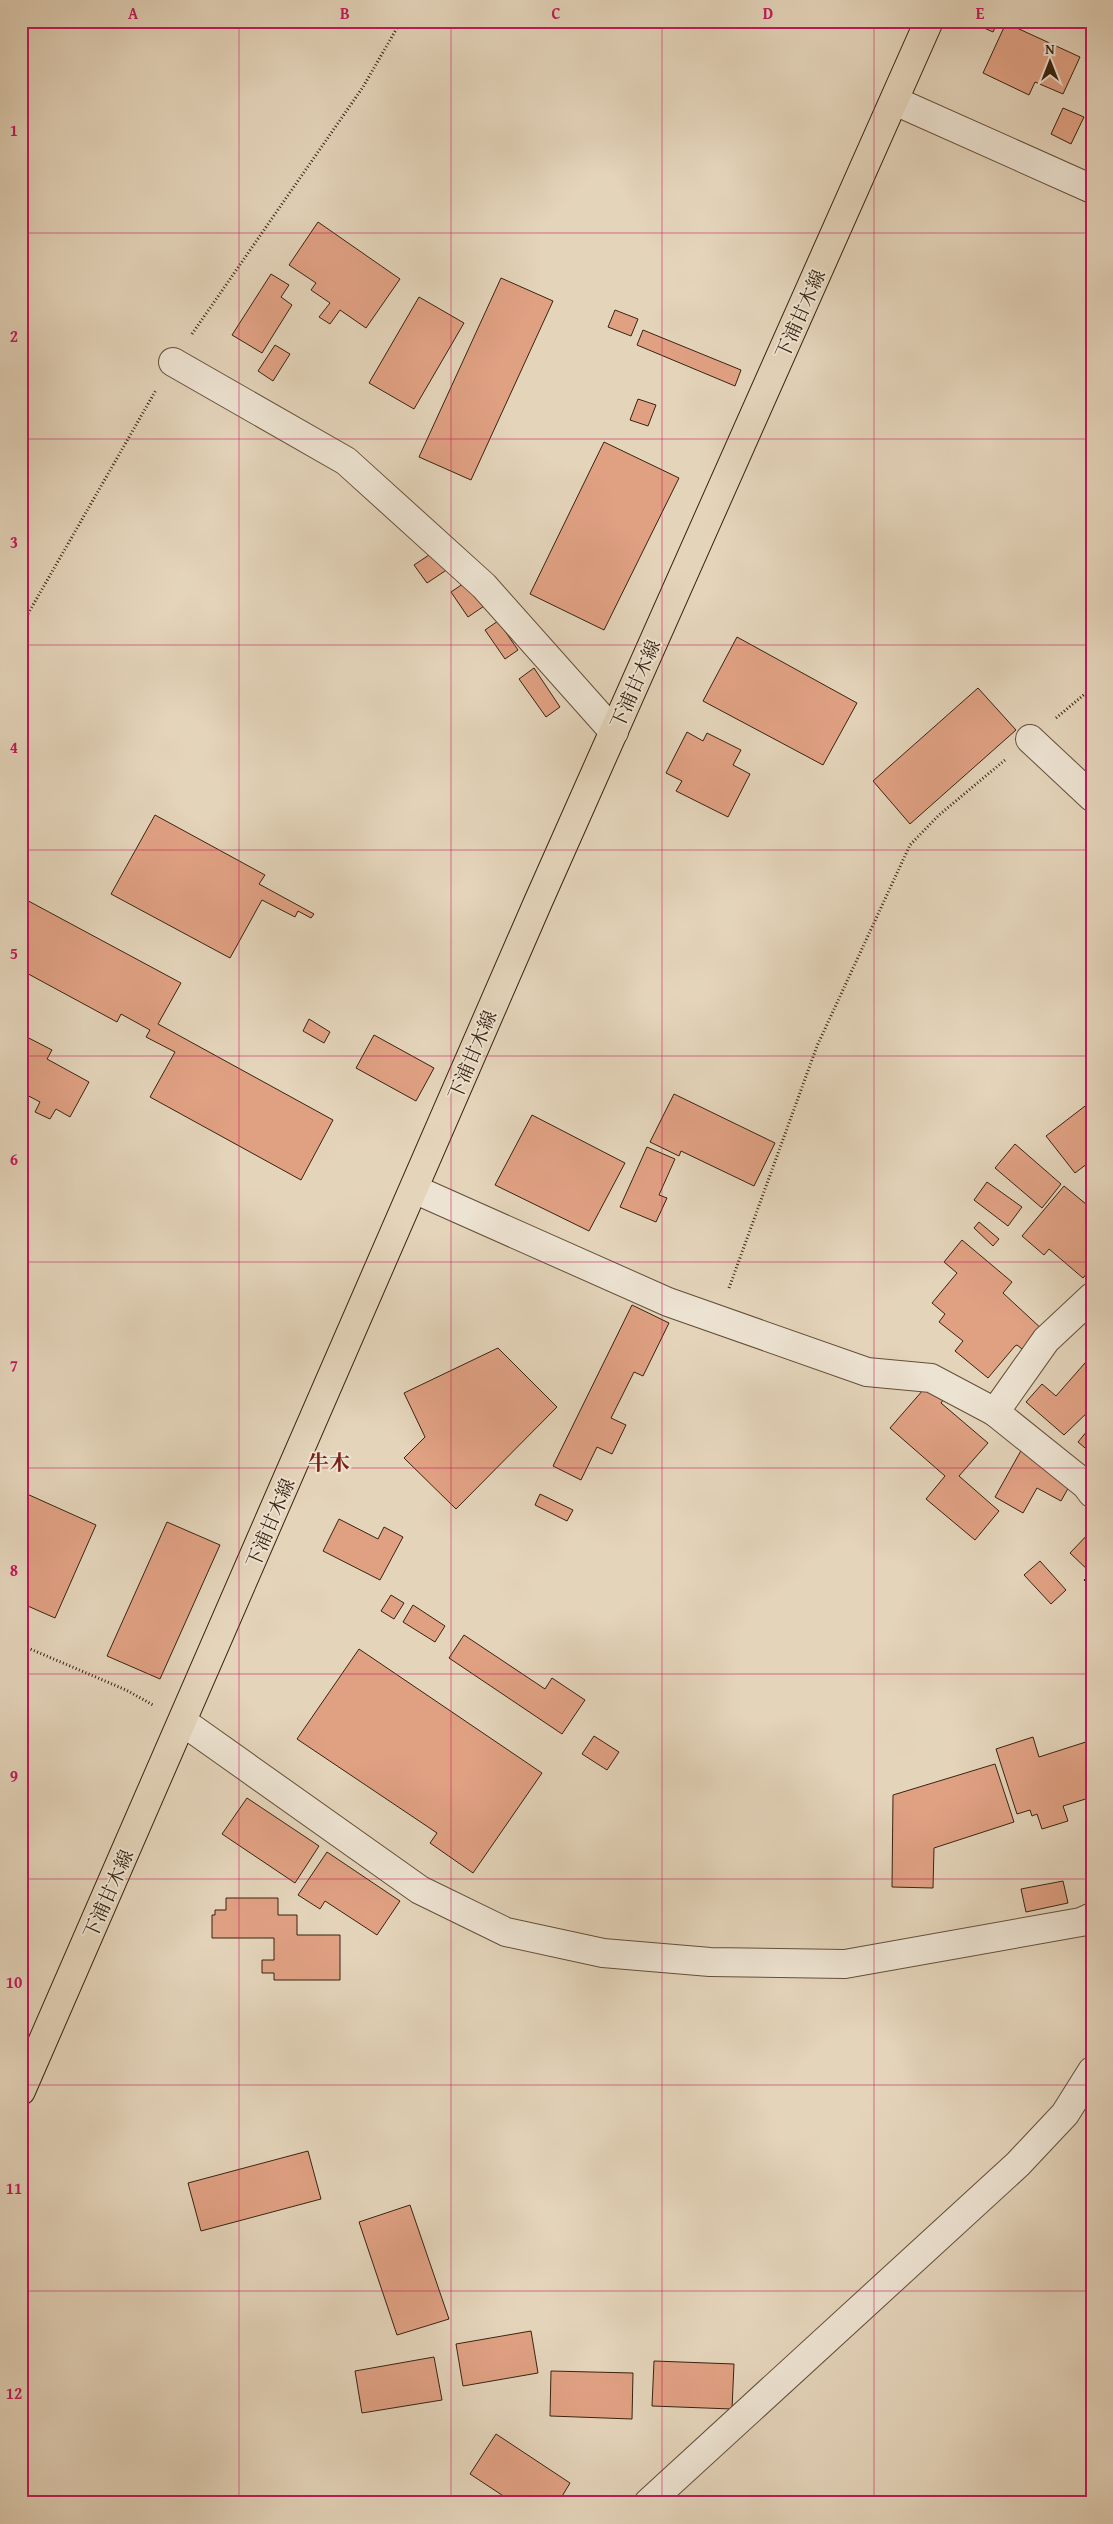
<svg xmlns="http://www.w3.org/2000/svg" width="1113" height="2524" font-family="'Gentium Book Plus','Noto Serif JP',serif">
  <style>
    .building { fill: #e0a183; stroke: #392310 }
    .lines { fill: none; stroke-linecap: round; stroke-linejoin: round }
    .minor-casing { stroke: #644f3a; stroke-width: 30 }
    .major-casing { stroke: #392310; stroke-width: 30 }
    .path { stroke: #392310; stroke-width: 3; stroke-dasharray: 1 2.5; stroke-linecap: butt }
    .minor { stroke: #ede3d2; stroke-width: 28 }
    .major { stroke: #e4d4ba; stroke-width: 28 }
    .grid { fill: none; stroke: #c2185b; stroke-width: 1; stroke-opacity: 0.55 }
    .labels { text-anchor: middle; dominant-baseline: central; stroke-width: 4; stroke-linejoin: round; paint-order: stroke }
    .street-label { font-size: 19px; fill: #392310; stroke: #ede3d2 }
    .quarter-label { font-size: 21px; font-weight: bold; fill: #7a1f14; stroke: #ede3d2 }
    .neatline { fill: none; stroke: #c2185b; stroke-width: 2 }
    .grid-label { font-size: 16px; text-anchor: middle; font-weight: bold; fill: #c2185b }
  </style>
  <rect width="100%" height="100%" fill="#e4d4ba"/>
  <filter id="stains"><feTurbulence type="fractalNoise" baseFrequency=".004" numOctaves="4"/><feColorMatrix values="0 0 0 0 .2 0 0 0 0 .09 0 0 0 0 .02 0 0 0 .5 -.17"/></filter>
  <radialGradient id="worn" r=".72"><stop offset=".6" stop-color="#630" stop-opacity="0"/><stop offset="1" stop-color="#630" stop-opacity=".3"/></radialGradient>
  <g class="building">
    <path d="M985,21H998L993,32L982,27Z"/>
    <path d="M1006,23L1080,57L1063,94L1035,82L1029,95L983,73Z"/>
    <path d="M1063,108L1084,117L1071,144L1051,134Z"/>
    <path d="M318,222L400,279L366,328L340,310L330,324L319,317L330,303L311,290L316,283L289,265Z"/>
    <path d="M271,274L289,285L281,297L292,305L262,353L232,335Z"/>
    <path d="M501,278L553,301L471,480L419,457Z"/>
    <path d="M419,297L464,323L414,409L369,383Z"/>
    <path d="M615,310L638,319L631,336L608,327Z"/>
    <path d="M643,330L741,370L735,386L637,345Z"/>
    <path d="M275,345L290,354L273,381L258,371Z"/>
    <path d="M638,399L656,405L648,426L630,420Z"/>
    <path d="M604,442L679,478L604,630L530,594Z"/>
    <path d="M438,549L451,567L427,583L414,565Z"/>
    <path d="M470,579L487,604L468,617L451,592Z"/>
    <path d="M498,621L518,650L505,659L485,630Z"/>
    <path d="M737,637L857,703L823,765L703,701Z"/>
    <path d="M534,668L560,707L546,717L519,679Z"/>
    <path d="M978,688L1016,730L910,824L873,781Z"/>
    <path d="M687,732L703,741L707,733L741,750L733,765L750,774L728,817L676,791L682,781L666,773Z"/>
    <path d="M155,815L265,875L259,884L314,914L311,918L298,911L295,917L262,900L230,958L111,894Z"/>
    <path d="M21,897L181,983L158,1024L333,1120L301,1180L150,1097L175,1052L146,1037L150,1030L121,1014L117,1022L21,970Z"/>
    <path d="M309,1019L330,1032L324,1043L303,1031Z"/>
    <path d="M21,1034L52,1050L47,1059L89,1082L70,1117L56,1109L50,1119L35,1112L40,1102L21,1092Z"/>
    <path d="M374,1035L434,1068L416,1101L356,1068Z"/>
    <path d="M674,1094L775,1143L754,1186L681,1151L679,1156L650,1142Z"/>
    <path d="M1089,1103L1092,1107V1160L1075,1173L1046,1136Z"/>
    <path d="M532,1115L625,1163L589,1231L495,1185Z"/>
    <path d="M1015,1144L1061,1184L1042,1208L995,1168Z"/>
    <path d="M647,1147L675,1159L659,1195L667,1198L656,1222L620,1207Z"/>
    <path d="M987,1182L1022,1207L1008,1226L974,1200Z"/>
    <path d="M1064,1186L1092,1209V1267L1083,1278L1049,1249L1044,1255L1022,1236Z"/>
    <path d="M979,1222L999,1239L993,1246L974,1228Z"/>
    <path d="M962,1240L1012,1282L1003,1293L1044,1331L1026,1352L1017,1345L1015,1346L988,1378L955,1351L963,1341L939,1322L945,1314L932,1303L957,1273L944,1262Z"/>
    <path d="M632,1305L669,1323L643,1376L634,1372L611,1418L626,1425L612,1454L597,1447L581,1480L553,1466Z"/>
    <path d="M498,1348L557,1407L456,1509L404,1458L425,1437L404,1393Z"/>
    <path d="M1092,1355V1408L1064,1435L1026,1402L1042,1384L1056,1396Z"/>
    <path d="M930,1382L946,1396L941,1403L988,1443L959,1476L999,1511L975,1540L926,1499L945,1476L890,1428Z"/>
    <path d="M1088,1430L1092,1434V1454L1078,1442Z"/>
    <path d="M1023,1447L1075,1476L1061,1501L1037,1488L1023,1513L995,1497Z"/>
    <path d="M27,1494L96,1525L55,1618L21,1603V1506Z"/>
    <path d="M540,1494L573,1510L567,1521L535,1505Z"/>
    <path d="M339,1519L378,1539L384,1527L403,1537L380,1580L323,1551Z"/>
    <path d="M167,1522L220,1545L160,1679L107,1656Z"/>
    <path d="M1091,1531H1092V1588L1084,1580L1091,1573L1070,1553Z"/>
    <path d="M1040,1561L1066,1590L1051,1604L1024,1575Z"/>
    <path d="M391,1595L404,1603L394,1619L381,1611Z"/>
    <path d="M413,1605L445,1626L435,1642L403,1622Z"/>
    <path d="M464,1635L545,1689L552,1678L585,1700L562,1734L449,1658Z"/>
    <path d="M359,1649L542,1773L473,1873L430,1843L437,1833L297,1739Z"/>
    <path d="M594,1736L619,1752L607,1770L582,1754Z"/>
    <path d="M1033,1737L1039,1757L1092,1740V1797L1063,1806L1068,1821L1042,1829L1037,1814L1032,1816L1030,1810L1017,1814L996,1749Z"/>
    <path d="M995,1764L1014,1822L934,1848L933,1888L892,1887L893,1795Z"/>
    <path d="M247,1798L319,1846L295,1883L222,1834Z"/>
    <path d="M327,1852L400,1901L377,1935L325,1901L320,1909L298,1895Z"/>
    <path d="M1063,1881L1068,1903L1026,1912L1021,1889Z"/>
    <path d="M226,1898H278V1915H297V1935H340V1980H274V1973H262V1960H274V1938H212V1915H215V1910H226Z"/>
    <path d="M308,2151L321,2199L201,2231L188,2183Z"/>
    <path d="M410,2205L449,2319L397,2335L359,2222Z"/>
    <path d="M531,2331L538,2373L463,2386L456,2344Z"/>
    <path d="M434,2357L442,2400L362,2413L355,2371Z"/>
    <path d="M654,2361L734,2364L732,2409L652,2406Z"/>
    <path d="M551,2371L633,2373L632,2419L550,2416Z"/>
    <path d="M496,2434L570,2483L558,2503H514L470,2474Z"/>
  </g>
  <g class="lines">
    <g class="minor-casing">
      <g id="minor">
        <path d="M895,101L1092,189"/>
        <path d="M173,362L346,461L484,586L614,732"/>
        <path d="M1030,739L1092,797"/>
        <path d="M414,1189L668,1302L867,1372L931,1378L995,1412"/>
        <path d="M1092,1297L1046,1340L995,1412L1086,1485L1092,1493"/>
        <path d="M183,1722L420,1890L506,1932L603,1953L710,1962L845,1964L1081,1922L1092,1917"/>
        <path d="M648,2503L1018,2164L1065,2114L1092,2071"/>
      </g>
    </g>
    <g class="major-casing">
      <path id="major" d="M21,2091L538,902L929,21"/>
    </g>
    <g class="path">
      <path d="M192,334L363,87L401,21"/>
      <path d="M21,626L156,390"/>
      <path d="M1056,718L1092,688"/>
      <path d="M729,1288L817,1046L910,845L939,815L1005,760"/>
      <path d="M21,1645L126,1690L153,1705"/>
    </g>
    <use href="#minor" class="minor"/>
    <use href="#major" class="major"/>
  </g>
  <path class="grid" d="M239,21V2503M451,21V2503M662,21V2503M874,21V2503M21,233H1092M21,439H1092M21,645H1092M21,850H1092M21,1056H1092M21,1262H1092M21,1468H1092M21,1674H1092M21,1879H1092M21,2085H1092M21,2291H1092"/>
  <g class="labels">
    <g class="street-label">
      <text transform="translate(800 314) rotate(-66)">下浦甘木線</text>
      <text transform="translate(635 684) rotate(-66)">下浦甘木線</text>
      <text transform="translate(472 1055) rotate(-67)">下浦甘木線</text>
      <text transform="translate(270 1523) rotate(-67)">下浦甘木線</text>
      <text transform="translate(108 1894) rotate(-66)">下浦甘木線</text>
    </g>
    <g class="quarter-label">
      <text x="329" y="1462">牛木</text>
    </g>
  </g>
  <rect width="1113" height="2524" fill="none" stroke="#e4d4ba" stroke-width="55"/>
  <g transform="translate(1050 62)" stroke="#ede3d2" stroke-width="4" paint-order="stroke">
  <path d="M0-4L9 19L0 12L-9 19Z" fill="#392310"/>
  <text y="-8" font-size="14" font-weight="bold" text-anchor="middle" fill="#392310">N</text>
  </g>
  <rect x="28" y="28" width="1058" height="2468" class="neatline"/>
  <g class="grid-label">
    <text x="133" y="19">A</text>
    <text x="345" y="19">B</text>
    <text x="556" y="19">C</text>
    <text x="768" y="19">D</text>
    <text x="980" y="19">E</text>
    <text x="14" y="136">1</text>
    <text x="14" y="342">2</text>
    <text x="14" y="548">3</text>
    <text x="14" y="753">4</text>
    <text x="14" y="959">5</text>
    <text x="14" y="1165">6</text>
    <text x="14" y="1371">7</text>
    <text x="14" y="1576">8</text>
    <text x="14" y="1782">9</text>
    <text x="14" y="1988">10</text>
    <text x="14" y="2194">11</text>
    <text x="14" y="2399">12</text>
  </g>
  <rect width="100%" height="100%" filter="url(#stains)"/>
  <rect width="100%" height="100%" fill="url(#worn)"/>
</svg>
